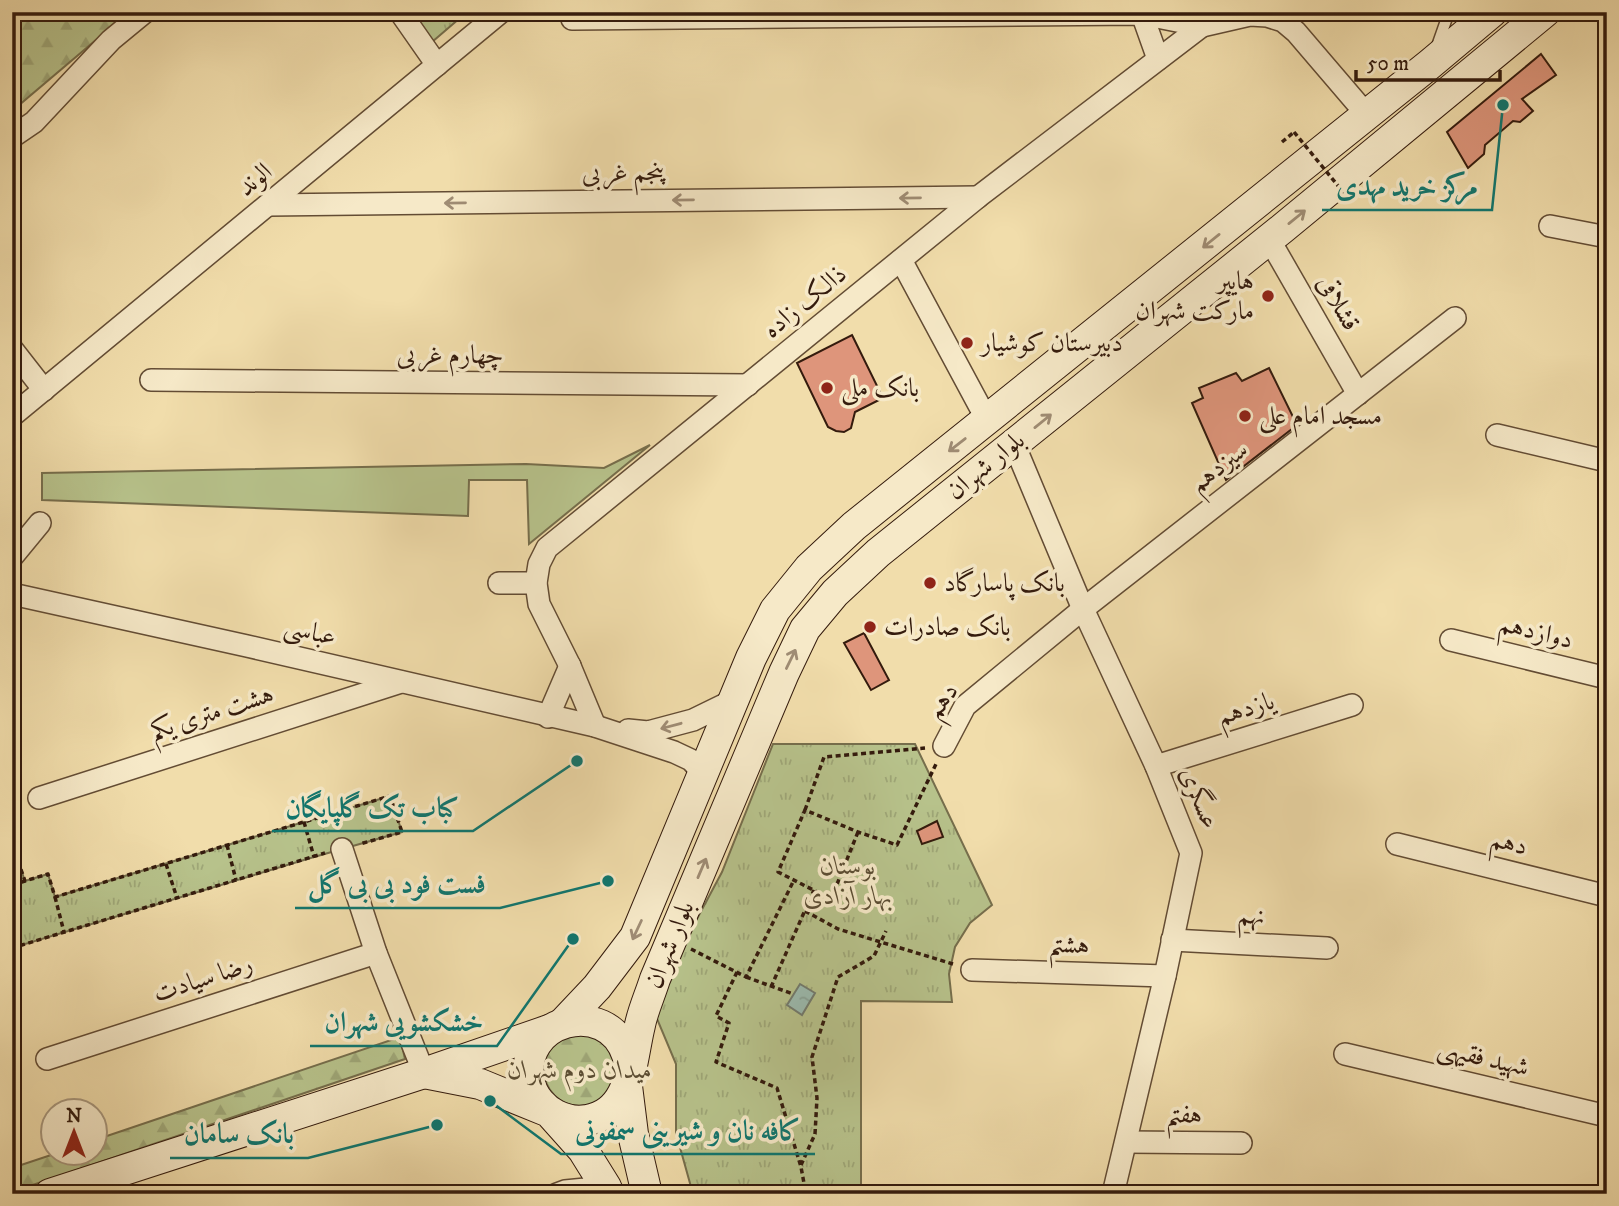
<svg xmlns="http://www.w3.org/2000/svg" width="1619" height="1206" font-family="'IM FELL DW Pica',Amiri,serif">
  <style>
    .green { fill: #b7c28b; stroke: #766e4c; stroke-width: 2 }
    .forest { fill: url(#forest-firs); stroke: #766e4c; stroke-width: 2 }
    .park { fill: url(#park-tufts); stroke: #766e4c; stroke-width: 2 }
    .water { fill: url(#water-ripples); stroke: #727b6e; stroke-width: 2 }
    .building { fill: #de957b; stroke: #341b0d; stroke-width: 2 }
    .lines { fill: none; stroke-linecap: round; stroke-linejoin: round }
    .lane-casing { stroke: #634c34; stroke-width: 13 }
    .street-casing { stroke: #634c34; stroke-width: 24 }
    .secondary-casing { stroke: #341b0d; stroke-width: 32 }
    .path { stroke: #341b0d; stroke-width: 3.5; stroke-dasharray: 5 3.5; stroke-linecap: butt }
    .lane { stroke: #f6e9c8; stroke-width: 10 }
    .street { stroke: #f6e9c8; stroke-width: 21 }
    .secondary { stroke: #f6e9c8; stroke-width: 30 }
    .path-bridge { stroke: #341b0d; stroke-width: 3.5; stroke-dasharray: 5 3.5; stroke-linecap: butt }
    .oneway { stroke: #9f8c74 }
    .poi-dot { fill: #8f2418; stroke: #f6e9c8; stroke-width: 2.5 }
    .labels { text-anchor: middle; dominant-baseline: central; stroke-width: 7; stroke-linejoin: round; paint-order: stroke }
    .street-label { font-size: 26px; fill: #341b0d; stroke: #f6e9c8 }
    .poi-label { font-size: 26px; fill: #341b0d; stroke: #f6e9c8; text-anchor: start }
    .park-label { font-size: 26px; font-style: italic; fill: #5b4d33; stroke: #f6e9c8 }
    .leader { fill: none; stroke: #0f766e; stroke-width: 2.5 }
    .callout-dot { fill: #0f766e; stroke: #f6e9c8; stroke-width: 2.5 }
    .callout-label { font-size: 28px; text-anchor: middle; font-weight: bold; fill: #0f766e; stroke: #f6e9c8; stroke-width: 7; stroke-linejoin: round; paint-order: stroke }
  </style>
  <defs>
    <pattern id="forest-firs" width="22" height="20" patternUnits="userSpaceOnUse" patternTransform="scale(1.75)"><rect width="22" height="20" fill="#b7c28b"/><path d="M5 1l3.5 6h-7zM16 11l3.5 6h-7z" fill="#9ea677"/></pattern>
    <pattern id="park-tufts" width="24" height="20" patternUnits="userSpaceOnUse" patternTransform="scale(1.75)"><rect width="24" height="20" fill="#b7c28b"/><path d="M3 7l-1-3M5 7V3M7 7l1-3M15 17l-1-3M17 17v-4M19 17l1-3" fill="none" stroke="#9ea677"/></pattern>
    <pattern id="water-ripples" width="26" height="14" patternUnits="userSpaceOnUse" patternTransform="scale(1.75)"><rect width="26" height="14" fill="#9bbbaf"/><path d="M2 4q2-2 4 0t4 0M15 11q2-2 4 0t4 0" fill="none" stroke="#86a095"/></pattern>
  </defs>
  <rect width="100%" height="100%" fill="#f1ddab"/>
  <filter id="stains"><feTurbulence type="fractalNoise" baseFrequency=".00286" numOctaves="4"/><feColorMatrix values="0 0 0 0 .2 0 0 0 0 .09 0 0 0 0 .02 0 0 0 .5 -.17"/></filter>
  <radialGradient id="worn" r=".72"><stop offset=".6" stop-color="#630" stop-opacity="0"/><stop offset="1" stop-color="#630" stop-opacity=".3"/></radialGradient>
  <path class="green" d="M650,445L529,544L527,480H469L468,516L42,500V473L526,464L604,468Z"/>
  <g class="forest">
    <path d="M12,12H129L12,111Z"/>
    <circle cx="580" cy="1070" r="36"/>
    <path d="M400,1037L405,1059L12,1192V1168L54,1154H94L95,1140Z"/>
  </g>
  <g class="park">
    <path d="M400,12H467L425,48Z"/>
    <path d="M773,744H915L992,905L970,923L955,947L949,974L952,1002L861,1001V1194H693L676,1133V1064L655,1014L683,945L722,872Z"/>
    <path d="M390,796L402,832L314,857L12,948V859L17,858L25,881L48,874L55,897Z"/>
  </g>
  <path class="water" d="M800,984L815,993L802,1015L787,1005Z"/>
  <g class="building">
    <path d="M1541,54L1556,75L1522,99L1533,111L1520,122L1513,121L1485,145L1484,154L1468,168L1447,132Z"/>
    <path d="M852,335L883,398L855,412L851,428L844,432L836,431L828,427L797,363Z"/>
    <path d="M1269,368L1297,425L1226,480L1192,403L1203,398L1199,388L1236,373L1242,381Z"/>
    <path d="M864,633L889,680L871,690L844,643Z"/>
    <path d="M937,821L943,837L922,844L917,831Z"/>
  </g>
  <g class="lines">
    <g class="lane-casing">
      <path id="lane" d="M1436,49L1449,12"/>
    </g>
    <g class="street-casing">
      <g id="street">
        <path d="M400,12L437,65"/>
        <path d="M1142,14L1158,59"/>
        <path d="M572,19L1142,14L1202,26L1250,15L1267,16L1283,21L1296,32L1367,115"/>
        <path d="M12,137L34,122L111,40L145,12"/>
        <path d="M268,205L978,197"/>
        <path d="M1550,226L1607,237"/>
        <path d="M1269,239L1358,394"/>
        <path d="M901,260L987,420"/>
        <path d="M12,349L44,390"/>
        <path d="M151,380L748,385"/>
        <path d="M12,416L501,12"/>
        <path d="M1497,435L1607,461"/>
        <path d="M1014,444L1083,609L1156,766L1191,853L1165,976L1113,1194"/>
        <path d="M12,557L40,523"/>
        <path d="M499,583H536"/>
        <path d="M12,594L247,646L595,726L674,752L691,760L703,773"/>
        <path d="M1451,640L1607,678"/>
        <path d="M548,717L570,666"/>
        <path d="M595,726L570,666L539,604L536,583L539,564L547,548L978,197L1202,26"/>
        <path d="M628,730L648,732L693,720L734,700"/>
        <path d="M944,746L965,706L1083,609L1455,318"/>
        <path d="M1156,766L1352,705"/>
        <path d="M39,798L401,682"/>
        <path d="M1397,844L1607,896"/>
        <path d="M342,849L376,953L424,1073"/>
        <path d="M1172,940L1327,948"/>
        <path d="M972,970L1165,976"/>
        <path d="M1345,1054L1607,1116"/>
        <path d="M47,1059L376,953"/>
        <path d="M1126,1142L1241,1143"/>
        <path d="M557,1194L565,1191L606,1187L604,1194"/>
      </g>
    </g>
    <g class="secondary-casing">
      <g id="secondary">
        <path d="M563,1023L597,987L635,937L751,658L775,610L809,568L854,526L1430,64L1492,12"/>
        <path d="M630,1070C629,1065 629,1059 627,1055C607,995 516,1020 530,1083C533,1097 544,1109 556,1115C566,1120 576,1122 587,1120C632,1113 631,1061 640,1025C643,1010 650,995 655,979L784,673L805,629L835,593L878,553L1283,228L1545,12"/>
        <path d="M424,1073L480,1084L549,1112L583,1150L606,1187L609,1194"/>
        <path d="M627,1086L633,1134L647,1194"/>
        <path d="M50,1194L424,1073L549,1030"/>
      </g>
    </g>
    <g class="path">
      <path d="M1282,142L1294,132"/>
      <path d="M805,810L824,757L925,748"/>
      <path d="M304,822L314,857"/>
      <path d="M858,832L831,899L778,872L805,810L858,832L897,845L936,764"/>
      <path d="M227,845L236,880"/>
      <path d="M12,859L17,858L25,881L48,874L55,897L390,796L402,832L360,844"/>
      <path d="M166,864L177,898"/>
      <path d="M12,885L25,881"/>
      <path d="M55,897L64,932"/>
      <path d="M805,911L838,929L953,964"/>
      <path d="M12,948L325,853"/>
      <path d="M691,949L746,977L794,880"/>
      <path d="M737,972L716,1016L729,1023L716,1062L777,1088L801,1167L806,1194"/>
      <path d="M746,977L793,994"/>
      <path d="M771,987L814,890"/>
      <path d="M801,1165L815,1134L817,1098L812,1057L838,977L874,956L886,931"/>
    </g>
    <use href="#lane" class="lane"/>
    <use href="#street" class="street"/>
    <use href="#secondary" class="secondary"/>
    <path class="path-bridge" d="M1294,132L1344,193"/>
  </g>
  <defs><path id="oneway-shaft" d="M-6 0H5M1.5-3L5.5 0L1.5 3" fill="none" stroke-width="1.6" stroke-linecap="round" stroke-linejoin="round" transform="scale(1.75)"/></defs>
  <g class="oneway">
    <use href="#oneway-shaft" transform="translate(910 198) rotate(179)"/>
    <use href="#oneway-shaft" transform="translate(683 200) rotate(179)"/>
    <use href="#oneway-shaft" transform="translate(455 203) rotate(179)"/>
    <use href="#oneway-shaft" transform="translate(1297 217) rotate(-39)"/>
    <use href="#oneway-shaft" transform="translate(1211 241) rotate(141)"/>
    <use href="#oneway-shaft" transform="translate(1043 421) rotate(-39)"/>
    <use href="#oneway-shaft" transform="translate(957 445) rotate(142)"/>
    <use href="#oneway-shaft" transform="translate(791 659) rotate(-64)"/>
    <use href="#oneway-shaft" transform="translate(671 726) rotate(165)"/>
    <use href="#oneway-shaft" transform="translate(702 868) rotate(-67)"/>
    <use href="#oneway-shaft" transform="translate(637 930) rotate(115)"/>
  </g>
  <g class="poi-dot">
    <circle cx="1268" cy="296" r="7"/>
    <circle cx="967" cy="343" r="7"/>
    <circle cx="827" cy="388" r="7"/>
    <circle cx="1245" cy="416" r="7"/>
    <circle cx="930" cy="583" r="7"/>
    <circle cx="870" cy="627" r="7"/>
  </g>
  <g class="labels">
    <g class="street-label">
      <text transform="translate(623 173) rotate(-1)">پنجم غربی</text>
      <text transform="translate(255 180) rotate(-40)">الوند</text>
      <text transform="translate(805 302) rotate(-39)">ذالک زاده</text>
      <text transform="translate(1338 303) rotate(60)">قشلاقی</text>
      <text x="450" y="355">چهارم غربی</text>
      <text transform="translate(986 466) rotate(-39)">بلوار شهران</text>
      <text transform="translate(1219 467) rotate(-38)">سیزدهم</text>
      <text transform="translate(310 632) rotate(13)">عباسی</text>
      <text transform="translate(1536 632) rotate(14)">دوازدهم</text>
      <text transform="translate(942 701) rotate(-54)">دهم</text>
      <text transform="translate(1246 709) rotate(-17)">یازدهم</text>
      <text transform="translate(212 713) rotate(-18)">هشت متری یکم</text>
      <text transform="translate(1199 798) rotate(68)">عسگری</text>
      <text transform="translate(1509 843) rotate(14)">دهم</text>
      <text transform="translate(1251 916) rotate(3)">نهم</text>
      <text transform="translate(670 945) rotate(-68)">بلوار شهران</text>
      <text transform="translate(1069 945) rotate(2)">هشتم</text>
      <text transform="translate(203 979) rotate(-18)">رضا سیادت</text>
      <text transform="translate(1483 1058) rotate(13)">شهید فقیهی</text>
      <text transform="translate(1184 1115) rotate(1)">هفتم</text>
    </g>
    <g class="poi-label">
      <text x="1254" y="281" text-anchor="end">هایپر<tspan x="1254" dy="30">مارکت شهران</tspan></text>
      <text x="981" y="343">دبیرستان کوشیار</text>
      <text x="841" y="388">بانک ملی</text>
      <text x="1259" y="416">مسجد امام علی</text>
      <text x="944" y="583">بانک پاسارگاد</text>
      <text x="884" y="627">بانک صادرات</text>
    </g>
    <g class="park-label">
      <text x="848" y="866">بوستان<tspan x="848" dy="30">بهار آزادی</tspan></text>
      <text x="580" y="1070">میدان دوم شهران</text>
    </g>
  </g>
  <path class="leader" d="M1503 105L1492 210H1322M577 761L473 831H272M608 881L500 908H295M573 939L497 1046H310M490 1101L561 1154H815M437 1125L308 1158H170"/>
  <g class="callout-dot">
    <circle cx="1503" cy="105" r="7"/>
    <circle cx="577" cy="761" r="7"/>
    <circle cx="608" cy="881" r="7"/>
    <circle cx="573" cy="939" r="7"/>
    <circle cx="490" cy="1101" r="7"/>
    <circle cx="437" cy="1125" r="7"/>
  </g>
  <g class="callout-label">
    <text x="1407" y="195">مرکز خرید مهدی</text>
    <text x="372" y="817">کباب تک گلپایگان</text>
    <text x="397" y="893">فست فود بی بی گل</text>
    <text x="404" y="1031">خشکشویی شهران</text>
    <text x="688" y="1140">کافه نان و شیرینی سمفونی</text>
    <text x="239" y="1143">بانک سامان</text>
  </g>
  <rect width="1619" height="1206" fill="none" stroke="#f1ddab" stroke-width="42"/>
  <rect x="14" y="14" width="1591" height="1178" fill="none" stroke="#341b0d" stroke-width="3.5"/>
  <rect x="21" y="21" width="1577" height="1164" fill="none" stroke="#341b0d" stroke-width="2"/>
  <g transform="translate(74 1132)"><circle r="33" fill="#f6e9c8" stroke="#a8977d" stroke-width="2"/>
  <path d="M0-5L12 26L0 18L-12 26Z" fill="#8f2418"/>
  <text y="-10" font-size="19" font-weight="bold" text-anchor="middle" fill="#341b0d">N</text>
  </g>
  <path d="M1356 70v10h144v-10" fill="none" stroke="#341b0d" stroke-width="3.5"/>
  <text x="1367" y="70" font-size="21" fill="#341b0d" stroke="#f6e9c8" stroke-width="5" paint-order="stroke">50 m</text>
  <rect width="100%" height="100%" filter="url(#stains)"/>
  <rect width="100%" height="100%" fill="url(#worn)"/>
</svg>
